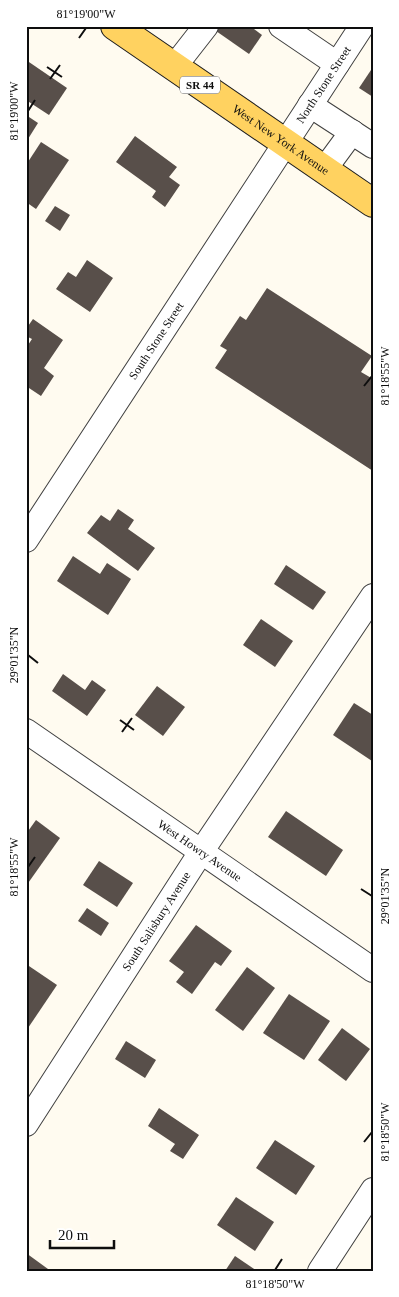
<svg xmlns="http://www.w3.org/2000/svg" width="399" height="1297" font-family="Georgia,serif">
  <style>
    .building { fill: #584f4a }
    .lines { fill: none; stroke-linecap: round; stroke-linejoin: round }
    .minor-casing { stroke: #414141; stroke-width: 26 }
    .major-casing { stroke: #1f1f1f; stroke-width: 30 }
    .minor { stroke: #fff; stroke-width: 24 }
    .major { stroke: #ffd260; stroke-width: 28 }
    .ticks { fill: none; stroke: #0e0e0e; stroke-width: 2 }
    .labels { text-anchor: middle; dominant-baseline: central; stroke-width: 5; stroke-linejoin: round; paint-order: stroke }
    .shield { fill: #fff; stroke: #565656; stroke-width: 1 }
    .shield-label { font-size: 11px; font-weight: bold; fill: #0e0e0e }
    .street-label { font-size: 12px; fill: #0e0e0e; stroke: #fff }
    .neatline { fill: none; stroke: #0e0e0e; stroke-width: 2 }
    .ticks-label { font-size: 12px; text-anchor: middle; fill: #0e0e0e }
  </style>
  <rect width="100%" height="100%" fill="#fffbf0"/>
  <g class="building">
    <path d="M220,26H250L262,35L249,54L216,31Z"/>
    <path d="M26,60L67,88L49,115L26,100Z"/>
    <path d="M373,67V97L359,88Z"/>
    <path d="M26,115L38,123L28,139L26,138Z"/>
    <path d="M135,136L177,167L169,177L180,185L165,207L152,197L156,191L116,162Z"/>
    <path d="M41,142L69,160L36,209L26,202V165Z"/>
    <path d="M55,206L70,215L60,231L45,221Z"/>
    <path d="M87,260L113,278L90,312L56,289L68,272L76,277Z"/>
    <path d="M267,288L372,356L361,372L373,379V471L215,368L227,350L220,346L240,316L246,320Z"/>
    <path d="M33,319L63,340L44,368L54,376L41,396L26,386V348L32,339L26,336V329Z"/>
    <path d="M118,509L134,520L128,529L155,548L138,571L87,533L101,515L110,521Z"/>
    <path d="M73,556L100,574L107,563L131,579L108,615L57,581Z"/>
    <path d="M286,565L326,592L313,610L274,584Z"/>
    <path d="M261,619L293,641L275,667L243,645Z"/>
    <path d="M63,674L85,690L92,680L106,690L87,716L52,691Z"/>
    <path d="M157,686L185,707L163,736L135,715Z"/>
    <path d="M354,703L373,715L372,761L333,735Z"/>
    <path d="M286,811L343,850L326,876L268,837Z"/>
    <path d="M36,820L60,838L26,886V834Z"/>
    <path d="M99,861L133,883L117,907L83,885Z"/>
    <path d="M87,908L109,923L101,936L78,921Z"/>
    <path d="M196,925L232,951L221,966L215,962L192,994L176,982L184,972L169,961Z"/>
    <path d="M26,964L57,985L26,1031Z"/>
    <path d="M247,967L275,988L243,1031L215,1010Z"/>
    <path d="M289,994L330,1021L304,1060L263,1033Z"/>
    <path d="M342,1028L370,1049L346,1081L318,1060Z"/>
    <path d="M126,1041L156,1060L145,1078L115,1059Z"/>
    <path d="M159,1108L199,1135L183,1159L170,1151L175,1144L148,1126Z"/>
    <path d="M275,1140L315,1166L296,1195L256,1168Z"/>
    <path d="M236,1197L274,1222L255,1251L217,1225Z"/>
    <path d="M26,1253L48,1269L47,1271H26Z"/>
    <path d="M235,1256L257,1271H225Z"/>
  </g>
  <g class="lines">
    <g class="minor-casing">
      <g id="minor">
        <path d="M281,26L337,64"/>
        <path d="M174,67L206,26"/>
        <path d="M310,105L373,146"/>
        <path d="M324,170L352,132"/>
        <path id="s1" d="M26,540L362,26"/>
        <path id="s2" d="M26,731L373,970"/>
        <path id="s3" d="M26,1124L201,852L373,596"/>
        <path d="M320,1271L373,1190"/>
      </g>
    </g>
    <g class="major-casing">
      <g id="major">
        <path id="s4" d="M115,26L373,203"/>
      </g>
    </g>
    <use href="#minor" class="minor"/>
    <use href="#major" class="major"/>
  </g>
  <path class="ticks" d="M79,38L86,28M47,67L62,77M50,79L60,65M28,111L35,100M364,386L372,376M28,655L38,663M120,720L134,730M122,732L132,718M28,867L35,857M361,889L372,896M364,1142L372,1132M275,1270L282,1259"/>
  <g class="labels">
    <rect class="shield" x="180" y="76.5" width="40" height="17" rx="4"/>
    <g class="shield-label">
      <text x="200" y="85">SR 44</text>
    </g>
    <g class="street-label">
      <text stroke="none"><textPath href="#s1" startOffset="544">North Stone Street</textPath></text>
      <text stroke="none"><textPath href="#s4" startOffset="201">West New York Avenue</textPath></text>
      <text stroke="none"><textPath href="#s1" startOffset="238">South Stone Street</textPath></text>
      <text stroke="none"><textPath href="#s2" startOffset="211">West Howry Avenue</textPath></text>
      <text stroke="none"><textPath href="#s3" startOffset="241">South Salisbury Avenue</textPath></text>
    </g>
  </g>
  <rect width="399" height="1297" fill="none" stroke="#ffffff" stroke-width="55"/>
  <path d="M50 1240v8h64v-8" fill="none" stroke="#0e0e0e" stroke-width="2.5"/>
  <text x="58" y="1240" font-size="15" fill="#0e0e0e" stroke="#ffffff" stroke-width="4" paint-order="stroke">20 m</text>
  <rect x="28" y="28" width="344" height="1242" class="neatline"/>
  <g class="ticks-label">
    <text x="86" y="18">81°19'00"W</text>
    <text transform="translate(14 111) rotate(-90)" y="4">81°19'00"W</text>
    <text transform="translate(385 376) rotate(-90)" y="4">81°18'55"W</text>
    <text transform="translate(14 655) rotate(-90)" y="4">29°01'35"N</text>
    <text transform="translate(14 867) rotate(-90)" y="4">81°18'55"W</text>
    <text transform="translate(385 896) rotate(-90)" y="4">29°01'35"N</text>
    <text transform="translate(385 1132) rotate(-90)" y="4">81°18'50"W</text>
    <text x="275" y="1288">81°18'50"W</text>
  </g>
</svg>
